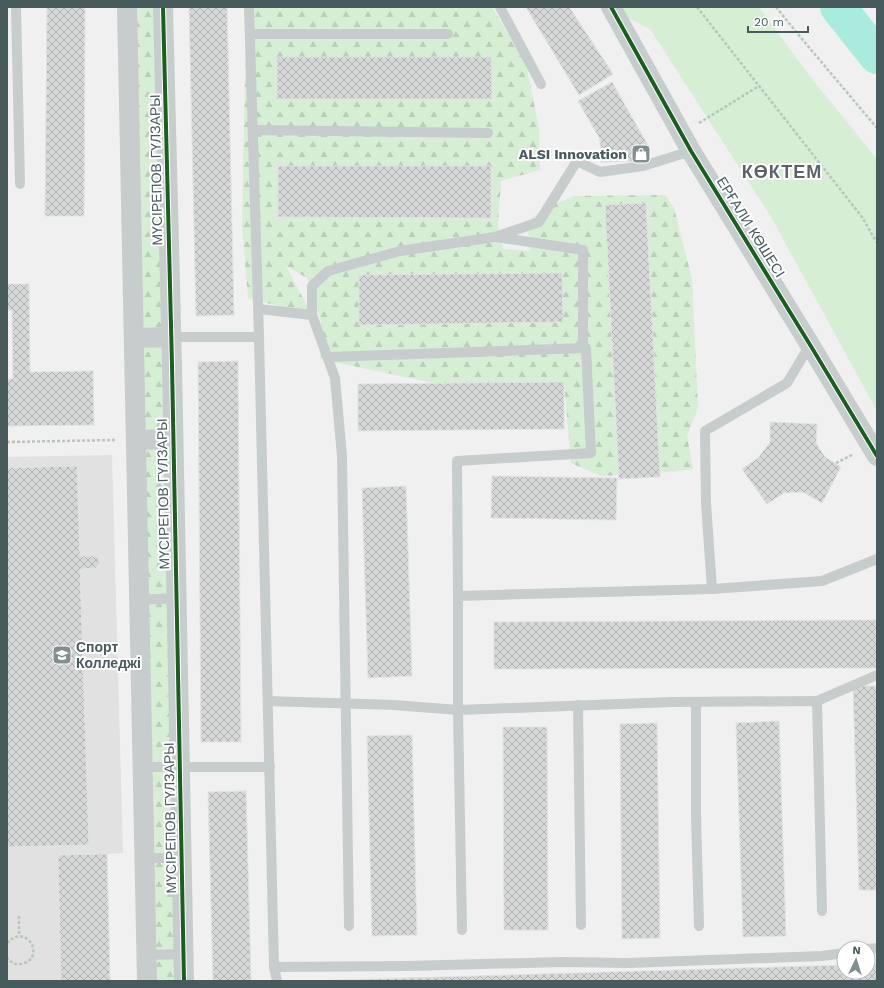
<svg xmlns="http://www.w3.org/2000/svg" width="884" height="988" font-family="'Work Sans',sans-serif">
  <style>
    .education { fill: #e2e1e2 }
    .forest { fill: url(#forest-firs) }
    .park { fill: #d6efd4 }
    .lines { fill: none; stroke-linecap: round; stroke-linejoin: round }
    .river { stroke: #a9ecdd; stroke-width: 36 }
    .building { fill: url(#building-cross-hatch); stroke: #e1e2e3 }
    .path { stroke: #b7c5bb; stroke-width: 2.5; stroke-dasharray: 3 2; stroke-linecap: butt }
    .lane { stroke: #c7cccc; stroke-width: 10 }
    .street { stroke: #c7cccc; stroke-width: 20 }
    .cycleway-casing { stroke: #fff; stroke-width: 6 }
    .cycleway { stroke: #1b5e20; stroke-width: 4 }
    .labels { text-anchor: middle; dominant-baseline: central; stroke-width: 4; stroke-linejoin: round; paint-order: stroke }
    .poi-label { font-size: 14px; font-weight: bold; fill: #475b5c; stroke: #fff; text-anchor: end }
    .street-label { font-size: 14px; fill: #475b5c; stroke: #fff }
    .district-label { font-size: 18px; font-weight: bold; letter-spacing: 1px; fill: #5b6364; stroke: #fff }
  </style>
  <defs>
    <pattern id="forest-firs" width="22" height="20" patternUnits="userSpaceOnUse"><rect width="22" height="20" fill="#d6efd4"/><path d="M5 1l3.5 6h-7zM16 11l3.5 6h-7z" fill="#b9cfb8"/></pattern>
    <pattern id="building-cross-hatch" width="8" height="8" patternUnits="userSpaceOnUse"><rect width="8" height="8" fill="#d6d8d8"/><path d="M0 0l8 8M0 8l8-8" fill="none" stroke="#afb2b2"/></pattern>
  </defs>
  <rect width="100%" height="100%" fill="#f0f0f0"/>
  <path class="education" d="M112,455L123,853L107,854L110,981H7V457Z"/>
  <g class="forest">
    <path d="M127,7H163L185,981H147Z"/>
    <path d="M249,7H492L526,63L539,128L540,170L501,181L498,224L503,249L530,251L527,222L543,209L574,196L665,195L674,208L692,279L698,408L687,436L693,469L661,473L601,476L571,463L564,382L433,383L320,359L321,321L307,278L286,266L312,315L248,298L242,226L245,72Z"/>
  </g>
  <path class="park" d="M618,7H759L812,79L877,159V411L771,217L650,29L624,16Z"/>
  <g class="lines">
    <path class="river" d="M838,7L877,56"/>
  </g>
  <g class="building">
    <path d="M47,7H85L84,216H45Z"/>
    <path d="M189,7H227L234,315L196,316Z"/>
    <path d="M526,7H569L613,74L579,95Z"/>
    <path d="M526,7H569L613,74L579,95Z"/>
    <path d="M277,57H491L492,99H277Z"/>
    <path d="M612,82L650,149L641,154V161L601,162L600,139L578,101Z"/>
    <path d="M278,166H491V218L278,217Z"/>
    <path d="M646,203L660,477L619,479L605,205Z"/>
    <path d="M562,273L563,322L359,325V275Z"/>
    <path d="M7,284H29L30,372L93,371L94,425L7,426V379H13L12,310H7Z"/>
    <path d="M238,361L241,742H201L198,362Z"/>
    <path d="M564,382V429L358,431V384Z"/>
    <path d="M770,422L817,424L816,443L825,457L841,467L822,503L803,492L784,493L767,504L742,469L758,458L770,442Z"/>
    <path d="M77,466L80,556H95L99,559V565L96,568L80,569L89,845L7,847V468Z"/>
    <path d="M492,476L617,478L616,520L491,518Z"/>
    <path d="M406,486L412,676L368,678L362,488Z"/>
    <path d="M876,620L877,668L494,669V622Z"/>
    <path d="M853,686H877V890H859Z"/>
    <path d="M779,721L786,936L743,937L736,723Z"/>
    <path d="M657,723L660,938L622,939L620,724Z"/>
    <path d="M503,727H547L548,930H504Z"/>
    <path d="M412,735L417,935L372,936L367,736Z"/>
    <path d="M246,791L251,981H213L208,792Z"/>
    <path d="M107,854L110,981H61L58,855Z"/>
    <path d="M877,964V981H304L844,965V972H868V965Z"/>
  </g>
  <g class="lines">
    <g class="path">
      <path d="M697,7L862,217L877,243"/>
      <path d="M776,7L802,39L877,128"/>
      <path d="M699,123L759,86"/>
      <path d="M7,442L116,440"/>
      <path d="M836,463L854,454"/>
      <path d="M19,916V936"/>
      <path d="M7,943C27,922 45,957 24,963C16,966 12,963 7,958"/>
    </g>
    <g class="lane">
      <path d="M16,7L20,184"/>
      <path d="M249,7L259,337"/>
      <path d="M500,7L541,84"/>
      <path d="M250,34H448"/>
      <path d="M253,130L488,133"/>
      <path d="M496,237L583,250V348"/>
      <path d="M259,309L312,315L335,378L342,456L349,926"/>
      <path d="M312,315V286L328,271L400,251L495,237L539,222L577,161L600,172L643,166L691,151"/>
      <path d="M171,337H259L274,967L408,966L562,962L628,963L822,956L844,953"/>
      <path d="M328,357L586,348L591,453L457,461L458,596"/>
      <path d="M712,589L706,503L705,431L787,383L810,345"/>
      <path d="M140,600L177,598"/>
      <path d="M268,701L394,705L458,710V596L712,589L822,581L877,559"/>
      <path d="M817,701L877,675"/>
      <path d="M696,702V815L699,926"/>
      <path d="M578,705L581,925"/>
      <path d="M143,767H270"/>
      <path d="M145,858H182"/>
      <path d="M462,930L458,710L672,702L817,701L822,911"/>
      <path d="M868,949L877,948"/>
      <path d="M147,955L184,954"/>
      <path d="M274,967L277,981"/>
    </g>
    <g class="street">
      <path d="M127,7L147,981"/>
      <path d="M163,7L172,365L184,981"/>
      <path d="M611,7L691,151L812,348L877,456"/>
      <path d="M134,338L171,337"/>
      <path d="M137,440L173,439"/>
    </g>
    <g class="cycleway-casing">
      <g id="cycleway">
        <path d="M163,7L172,365L184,981"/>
        <path d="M611,7L691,151L812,348L877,456"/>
      </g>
    </g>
    <use href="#cycleway" class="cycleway"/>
  </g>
  <defs>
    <g id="shop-square" transform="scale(1)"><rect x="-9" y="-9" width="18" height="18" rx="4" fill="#828f90" stroke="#fff"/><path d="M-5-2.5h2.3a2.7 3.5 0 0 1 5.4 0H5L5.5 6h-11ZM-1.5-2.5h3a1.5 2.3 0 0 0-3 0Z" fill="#fff"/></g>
    <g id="university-square" transform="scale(1)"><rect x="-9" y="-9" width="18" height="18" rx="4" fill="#828f90" stroke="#fff"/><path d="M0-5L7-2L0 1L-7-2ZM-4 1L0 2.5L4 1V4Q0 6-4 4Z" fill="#fff"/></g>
  </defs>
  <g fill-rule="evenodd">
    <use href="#shop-square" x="641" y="154"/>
    <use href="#university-square" x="62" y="655"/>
  </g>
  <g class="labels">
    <g class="poi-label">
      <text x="627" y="154">ALSI Innovation</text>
      <text x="76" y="647" text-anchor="start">Спорт<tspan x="76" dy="16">Колледжі</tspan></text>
    </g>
    <g class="street-label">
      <text transform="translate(156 170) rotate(-91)">МҮСІРЕПОВ ГҮЛЗАРЫ</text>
      <text transform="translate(751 227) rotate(58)">ЕРҒАЛИ КӨШЕСІ</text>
      <text transform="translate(163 494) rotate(-91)">МҮСІРЕПОВ ГҮЛЗАРЫ</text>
      <text transform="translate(170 818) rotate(-91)">МҮСІРЕПОВ ГҮЛЗАРЫ</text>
    </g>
    <g class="district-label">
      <text x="782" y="171">КӨКТЕМ</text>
    </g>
  </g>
  <rect width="884" height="988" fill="none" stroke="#475b5c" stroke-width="16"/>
  <g transform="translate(856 960) rotate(4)"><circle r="19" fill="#ffffff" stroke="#b5bdbe"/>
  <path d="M0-3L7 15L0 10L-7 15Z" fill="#828f90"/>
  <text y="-6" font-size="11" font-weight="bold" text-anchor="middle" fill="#475b5c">N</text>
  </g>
  <path d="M748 26v6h60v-6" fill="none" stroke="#475b5c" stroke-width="2"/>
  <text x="754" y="26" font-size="12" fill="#475b5c" stroke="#ffffff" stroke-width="3" paint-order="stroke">20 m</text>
</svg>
